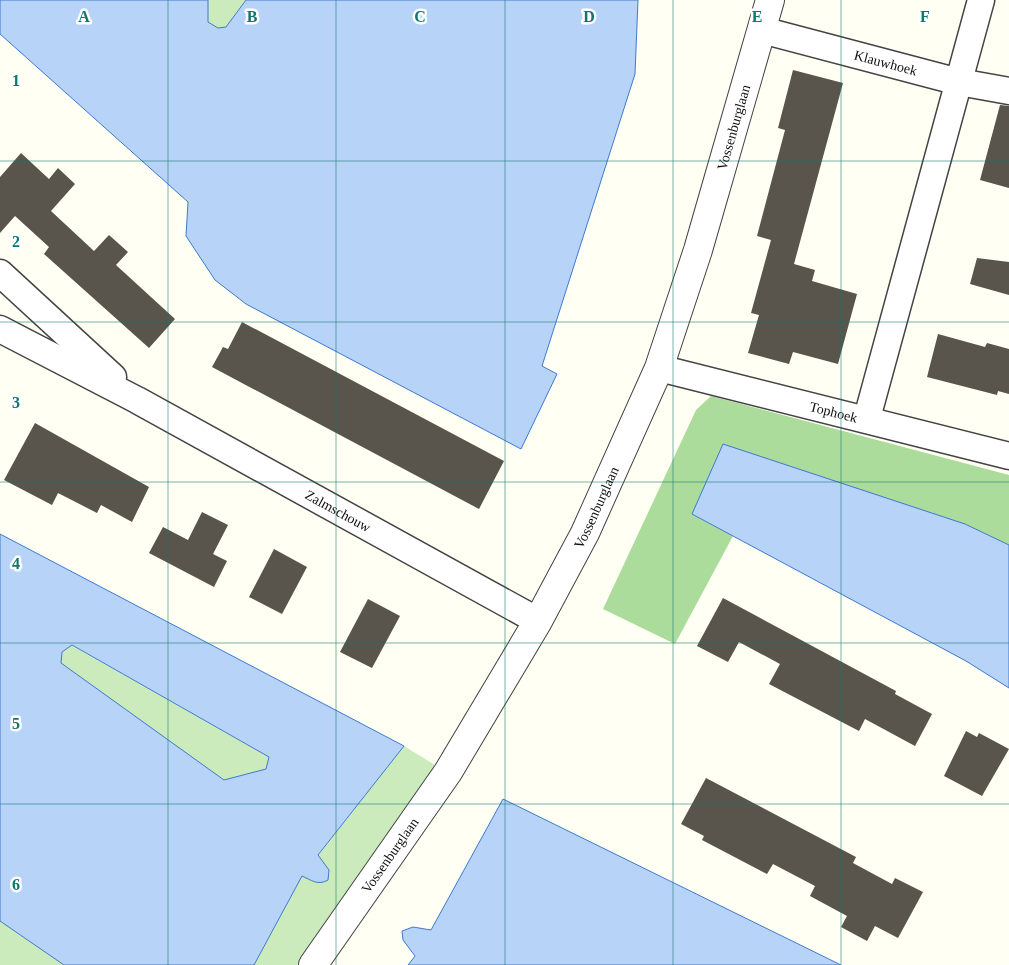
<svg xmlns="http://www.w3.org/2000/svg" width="1009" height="965" font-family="'Times New Roman',serif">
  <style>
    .green { fill: #cbebbc }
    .forest { fill: #acdc9b }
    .water { fill: #b7d3f7; stroke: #3d7acf; fill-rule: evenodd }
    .building { fill: #59544c }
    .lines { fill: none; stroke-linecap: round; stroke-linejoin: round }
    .minor-casing { stroke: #434343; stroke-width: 29 }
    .tertiary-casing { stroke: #434343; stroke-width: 30 }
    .minor { stroke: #fff; stroke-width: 26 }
    .tertiary { stroke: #fff; stroke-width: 28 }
    .grid { fill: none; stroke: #0f766e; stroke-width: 1; stroke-opacity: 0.55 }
    .labels { text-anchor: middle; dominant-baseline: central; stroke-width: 5; stroke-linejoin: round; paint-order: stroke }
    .street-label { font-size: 14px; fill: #101010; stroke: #fff }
    .grid-label { font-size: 16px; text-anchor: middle; font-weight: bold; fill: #0f766e; stroke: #fff; stroke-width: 5; stroke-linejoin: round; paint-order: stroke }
  </style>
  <rect width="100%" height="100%" fill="#fffff3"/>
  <g class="green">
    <path d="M208,0H246L226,27L218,28L208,22Z"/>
    <path d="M71,645L269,757L266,769L224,781L60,663L62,652Z"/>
    <path d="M404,746L435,765L297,965H254L302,876Z"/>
    <path d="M0,921L64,965H0Z"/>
  </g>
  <path class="forest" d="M711,396L1009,475V545L965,524L692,514L733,536L675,644L603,609L696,410Z"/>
  <g class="water">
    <path d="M0,0H208V22L218,28L226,27L246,0H638L635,74L542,366L557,374L521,449L246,304L215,280L186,236L188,202L0,34Z"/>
    <path d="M723,444L965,524L1009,545V688L966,661L692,514Z"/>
    <path d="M0,534L404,746L318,855L329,870L328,880C318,886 311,880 302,876L254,965H64L0,921ZM72,645L269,757L266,769L224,780L61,663L62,652Z"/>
    <path d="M503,799L841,965H408L415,956L403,940L402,931L413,927L431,930Z"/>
  </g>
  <g class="building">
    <path d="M793,70L843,83L794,264L815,270L812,281L857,294L838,364L793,352L789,364L748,353L759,315L751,313L771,240L757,236L785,130L778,128Z"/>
    <path d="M1000,105L1009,106V188L980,180Z"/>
    <path d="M21,153L49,179L58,168L75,184L51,211L94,251L109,235L128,252L116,265L175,319L149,348L44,254L49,247L15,216L0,233V177Z"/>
    <path d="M977,258L1009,262V295L970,284Z"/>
    <path d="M242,322L504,461L479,509L212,367L223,347L228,349Z"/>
    <path d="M938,334L985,347L987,343L1009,349V394L998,391L997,395L927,377Z"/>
    <path d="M35,423L149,487L132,522L101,505L97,513L58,493L52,505L4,480Z"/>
    <path d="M202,512L228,525L213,554L227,561L214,587L149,553L163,527L188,540Z"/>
    <path d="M274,549L307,567L282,614L249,597Z"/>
    <path d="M723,598L896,691L895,694L932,714L915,746L865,719L859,731L769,684L780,664L739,642L728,662L697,646Z"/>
    <path d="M368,599L400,616L372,668L340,652Z"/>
    <path d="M966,731L977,737L979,733L1009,749L982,796L944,776Z"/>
    <path d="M706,778L856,857L853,863L892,884L895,878L923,892L898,938L875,926L867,941L841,927L847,916L810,896L815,886L773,864L767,874L702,840L704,836L681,824Z"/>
  </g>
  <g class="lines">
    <g class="minor-casing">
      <g id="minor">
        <path id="s1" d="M762,30L959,82L1009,91"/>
        <path d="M0,273L113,377"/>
        <path id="s2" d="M0,329L137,400L538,621"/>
        <path id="s3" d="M659,368L1009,456"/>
        <path d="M867,418L981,0"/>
      </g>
    </g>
    <g class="tertiary-casing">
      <g id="tertiary">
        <path id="s4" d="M313,965L448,772L538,621L585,533L659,368L698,250L770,0"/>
      </g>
    </g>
    <use href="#minor" class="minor"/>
    <use href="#tertiary" class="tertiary"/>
  </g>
  <path class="grid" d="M168,0V965M336,0V965M505,0V965M673,0V965M841,0V965M0,161H1009M0,322H1009M0,482H1009M0,643H1009M0,804H1009"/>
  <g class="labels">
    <g class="street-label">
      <text stroke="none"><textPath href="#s1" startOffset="128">Klauwhoek</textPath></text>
      <text stroke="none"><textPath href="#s4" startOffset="944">Vossenburglaan</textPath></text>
      <text stroke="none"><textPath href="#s3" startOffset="180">Tophoek</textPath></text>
      <text stroke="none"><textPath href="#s4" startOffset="539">Vossenburglaan</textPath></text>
      <text stroke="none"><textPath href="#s2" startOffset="384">Zalmschouw</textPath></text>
      <text stroke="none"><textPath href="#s4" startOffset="134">Vossenburglaan</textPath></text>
    </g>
  </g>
  <g class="grid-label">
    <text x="84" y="22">A</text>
    <text x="252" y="22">B</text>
    <text x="420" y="22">C</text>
    <text x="589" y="22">D</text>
    <text x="757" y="22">E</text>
    <text x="925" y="22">F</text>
    <text x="16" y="86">1</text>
    <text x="16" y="247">2</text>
    <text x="16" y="408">3</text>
    <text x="16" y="569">4</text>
    <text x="16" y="729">5</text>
    <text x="16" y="890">6</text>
  </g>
</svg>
